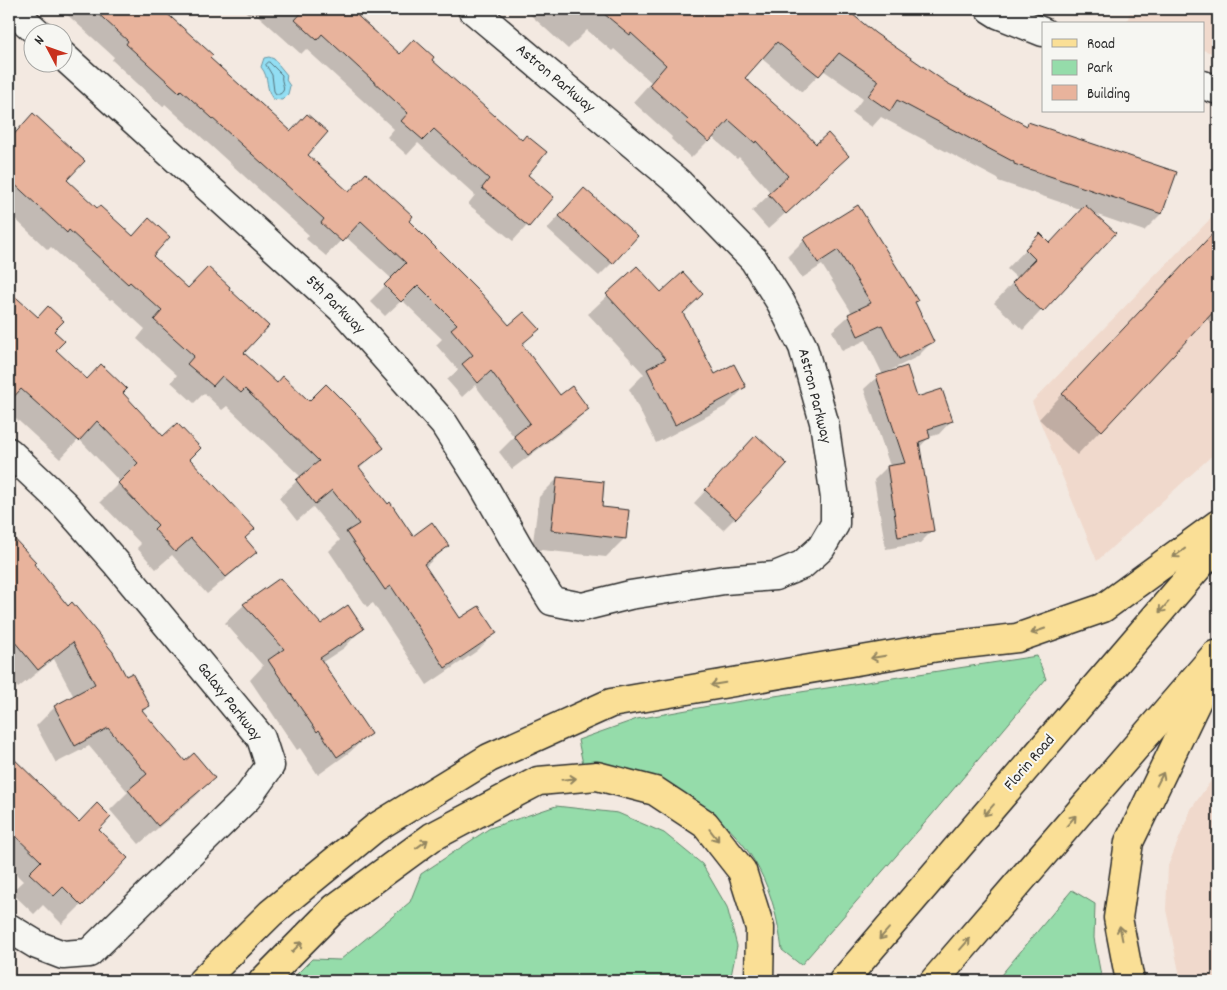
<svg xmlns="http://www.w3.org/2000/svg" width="1227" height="990" font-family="Dekko,sans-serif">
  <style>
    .built { fill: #f0d9cc }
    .green { fill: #95dcaa; stroke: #60846a }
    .water { fill: #92def3; stroke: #6996a3 }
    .shadow { fill: #0003 }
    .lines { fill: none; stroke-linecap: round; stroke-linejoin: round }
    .shore { stroke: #54737b; stroke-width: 1 }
    .building { fill: #e8b39c; stroke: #2b2b2b }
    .street-casing { stroke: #2b2b2b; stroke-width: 31 }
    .secondary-casing { stroke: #2b2b2b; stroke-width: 31 }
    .primary-casing { stroke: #2b2b2b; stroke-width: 31 }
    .highway-casing { stroke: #2b2b2b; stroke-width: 31 }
    .street { stroke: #f6f6f2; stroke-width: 28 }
    .secondary { stroke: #f6f6f2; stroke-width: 28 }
    .primary { stroke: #fadf96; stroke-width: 28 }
    .highway { stroke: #fadf96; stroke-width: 28 }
    .oneway { stroke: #928560 }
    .labels { text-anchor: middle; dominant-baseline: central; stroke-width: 4; stroke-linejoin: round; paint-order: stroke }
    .street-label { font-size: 16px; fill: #2b2b2b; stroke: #f6f6f2 }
  </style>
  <rect width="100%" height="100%" fill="#f3e9e1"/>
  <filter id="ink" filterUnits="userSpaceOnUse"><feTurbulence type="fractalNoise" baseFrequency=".02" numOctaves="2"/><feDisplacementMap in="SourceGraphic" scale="10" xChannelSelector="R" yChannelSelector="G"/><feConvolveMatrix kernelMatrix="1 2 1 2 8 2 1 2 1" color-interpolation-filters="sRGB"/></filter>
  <g filter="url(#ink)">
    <g class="built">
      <path d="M1131,9H1218V55L1203,50V24H1131L1127,22Z"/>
      <path d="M1218,211V450L1097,561L1032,402Z"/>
      <path d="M1218,771V981H1181L1166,910L1168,866L1191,809Z"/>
    </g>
    <g class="green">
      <path d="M1037,656L1046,679L930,817L801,965L782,950C774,888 755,845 704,807C691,797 674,786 658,780C634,773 608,769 583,764L578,740L637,719L709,706Z"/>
      <path d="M556,806L618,813L664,833L702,864L727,907L737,946L730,981H290L312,959L340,960L410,902L421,874L490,828Z"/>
      <path d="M1072,890L1095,904L1094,938L1102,981H996Z"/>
    </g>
    <path class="water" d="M269,57L274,59L287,75L286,80L290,86L288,94L282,100L273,99C265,89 270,78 261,67L264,58Z"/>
    <g class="shadow">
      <path d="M61,9H161L211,55L208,59L306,155L349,193L407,221L509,327L538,329L522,345L560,397L588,409L572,424L512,469L499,452L514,437L475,385L462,397L447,380L458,370L436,345L442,339L402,300L385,316L370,301L392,279L345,236L326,256L306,239L309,235L165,104L163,107L112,60L114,57Z"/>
      <path d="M243,9H367L359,18L399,55L431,60L526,175L553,197L513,241L468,204L475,195L418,143L407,155L387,137L394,129L306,49L301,54L253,11L249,15Z"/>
      <path d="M524,9H659L675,19L685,9H844L874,34L947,84L1025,126L1029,123L1175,173L1161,214L1144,231L1092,213L1114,233L1023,330L994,303L1017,278L1007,269L1040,235L1050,244L1083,210L998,181V179L881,117L872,127L852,113L863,98L823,70L802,92L761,58L744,78L830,173L768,229L752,211L771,193L739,157L737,159L712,137L691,158L671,139L672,137L633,102L651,82L614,49L612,51L587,30L568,49Z"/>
      <path d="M33,115L65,180L97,210L132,237L149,219L152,256L243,353L277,384L382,448L359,469L412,537L448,546L425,567L460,620L495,633L477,651L427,685L373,603L367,607L329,551L340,540L313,507L297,521L279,498L301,477L227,406L222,410L204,393L194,403L171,382L177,375L137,339L145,329L112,299L110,300L51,247L48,250L9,213V131L13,135Z"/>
      <path d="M584,189L612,263L599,276L547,229Z"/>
      <path d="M858,207L917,301L914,303L933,341L917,357L887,372V373L916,398L951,421L939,434L929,437L919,448L933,530L920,543L886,549L874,480L887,467L890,466L864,389L877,377L883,375L866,340L842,351L832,331L852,313L822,265L802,278L788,256L804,240Z"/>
      <path d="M1218,228V330L1206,318L1077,455L1039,419Z"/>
      <path d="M637,268L682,313L715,376L745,387L726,406L656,443L629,389L644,374L588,314Z"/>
      <path d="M15,298L53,331L54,350L86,380L121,393L163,437L188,459L244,539L255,551L237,569L207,594L172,555L156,569L137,548L141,544L100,502L120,482L79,439L60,459L9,412V305Z"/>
      <path d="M744,449L735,518L723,530L694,503Z"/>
      <path d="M557,479L600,508L625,538L606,557L532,549L539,497Z"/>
      <path d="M9,535L35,562L32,564L148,706L142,712L185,763L213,778L195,797L139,844L110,810L128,792L89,746L56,763L36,726L55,707L74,697L54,659L18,688L9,677Z"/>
      <path d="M244,605L321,625L362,629L344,648L321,663L369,734L350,752L318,775L300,748L297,750L250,680L263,666L225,623Z"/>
      <path d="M9,756L78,823L97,830L81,905L62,924L43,905L34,914L11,892L23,881L9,867Z"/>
    </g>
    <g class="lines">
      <path class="shore" d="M269,62L282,75C280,83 288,89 280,94H276L274,91L272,75L266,65Z"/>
    </g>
    <g class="building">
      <path d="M93,9H162L213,55L210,58L291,131L307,114L328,132L308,155L349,192L366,173L413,216L409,221L481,293L509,325L524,312L540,329L522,344L560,395L572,386L589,409L528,455L514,436L530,423L491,371L478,383L462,364L473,355L451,329L457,324L418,285L401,302L384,285L406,263L361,221L342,242L321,223L324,219L181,90L179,92L126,44L128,41Z"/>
      <path d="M305,9H350L400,54L414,39L434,57L432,60L522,140L526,135L547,152L528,175L554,197L529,227L482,188L489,179L434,129L423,140L401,121L408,113L322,34L317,40L295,20Z"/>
      <path d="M598,9H846L875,33L947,83L1027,126L1028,122L1177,172L1162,214L1014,164V162L897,100L890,111L868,96L879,81L839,53L819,76L777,42L745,78L800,127L816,144L828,133L849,156L786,214L768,194L788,176L756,141L755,143L729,120L709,142L686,122L688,120L649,85L666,65L631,33L630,35Z"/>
      <path d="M33,113L85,161L67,180L97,208L100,206L133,236L149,218L170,237L153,256L188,288L208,267L230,287L229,289L269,326L244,353L277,383L283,376L309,401L326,384L356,414L384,448L359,467L388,504L390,502L413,536L432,522L449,546L424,564L460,618L479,606L497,633L445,668L391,586L385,590L346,532L359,524L332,490L315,504L296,480L319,461L245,389L241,393L222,376L213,386L187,364L194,356L154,320L162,311L130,282L128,284L69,230L67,233L9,179V140Z"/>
      <path d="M584,188L638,236L613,264L559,216Z"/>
      <path d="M858,205L918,301L915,302L934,342L899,359L882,325L858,336L848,314L871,303L838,250L818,263L803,239Z"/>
      <path d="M1085,205L1116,233L1043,312L1012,283L1035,259L1025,249L1040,233L1050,243Z"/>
      <path d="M1218,228V307L1102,431L1062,394Z"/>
      <path d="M637,266L661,292L683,272L703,294L683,313L715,374L734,364L746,387L675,425L647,369L666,359L606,294Z"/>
      <path d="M9,291L38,317L48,306L64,321L54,331L65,341L56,350L87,379L101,364L127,389L123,393L163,436L177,423L201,448L190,459L255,529L245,538L257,552L226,577L191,538L175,552L154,529L158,525L118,483L138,463L97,421L79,441L21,389L9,402Z"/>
      <path d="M907,366L917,397L942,389L953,421L928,429L930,438L919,442L934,531L898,537L887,466L905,463L876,376Z"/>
      <path d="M756,435L787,464L736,519L705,490Z"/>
      <path d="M557,477L604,482L602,507L629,510L626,539L551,530Z"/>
      <path d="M9,533L36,562L34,564L68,606L72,602L113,652L126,676L132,673L150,706L142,710L185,761L194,753L215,778L158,826L128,790L147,774L108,728L75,746L54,706L95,684L73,642L38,670L9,635Z"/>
      <path d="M280,578L321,624L348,605L364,629L320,658L371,734L337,757L319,730L317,732L268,660L284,649L243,604Z"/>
      <path d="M9,754L79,822L97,803L111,817L99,830L128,858L82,906L63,887L54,896L29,873L41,861L9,830Z"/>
    </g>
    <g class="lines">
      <g class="street-casing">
        <g id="street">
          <path d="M11,9L37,32"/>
          <path d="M62,55L344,311L444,424L483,485L519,548L552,601L582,607L630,595L724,580L775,576L802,565L821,548L835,524V498L824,422L803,347L781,303L754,260L679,183L472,9"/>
          <path d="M9,452L65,505L117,564L261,738L270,766L247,798L89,953L63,955L37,945L9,928"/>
        </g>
      </g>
      <g class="secondary-casing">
        <g id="secondary">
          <path d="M990,9L998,14L1043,32"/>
          <path d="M1203,85L1218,90"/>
        </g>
      </g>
      <g class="primary-casing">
        <g id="primary">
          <path d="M843,981L1218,544"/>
          <path d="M934,981L1215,655"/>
        </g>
      </g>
      <g class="highway-casing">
        <g id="highway">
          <path d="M202,981L271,913L375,828L489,758L611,703L938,647L1017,638L1103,608L1218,524"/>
          <path d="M263,981L335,908L432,837L538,781L597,776L655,791L705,824L742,871L760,928L759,981"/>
          <path d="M1130,981L1118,918L1129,842L1218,657"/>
        </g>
      </g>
      <use href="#street" class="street"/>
      <use href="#secondary" class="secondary"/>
      <use href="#primary" class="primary"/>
      <use href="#highway" class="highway"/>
    </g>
    <defs><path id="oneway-shaft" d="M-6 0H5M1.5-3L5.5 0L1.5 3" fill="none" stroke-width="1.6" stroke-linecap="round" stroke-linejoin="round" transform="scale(1.25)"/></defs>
    <g class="oneway">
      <use href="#oneway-shaft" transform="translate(1179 553) rotate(144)"/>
      <use href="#oneway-shaft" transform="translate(1164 607) rotate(131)"/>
      <use href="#oneway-shaft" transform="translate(1038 631) rotate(161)"/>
      <use href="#oneway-shaft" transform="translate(878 657) rotate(170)"/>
      <use href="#oneway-shaft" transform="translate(718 684) rotate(170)"/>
      <use href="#oneway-shaft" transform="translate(569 779) rotate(-5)"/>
      <use href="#oneway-shaft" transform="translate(1160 779) rotate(-63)"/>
      <use href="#oneway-shaft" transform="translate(989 810) rotate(131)"/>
      <use href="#oneway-shaft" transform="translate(1071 821) rotate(-49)"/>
      <use href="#oneway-shaft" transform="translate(714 835) rotate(52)"/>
      <use href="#oneway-shaft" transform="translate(422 844) rotate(-36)"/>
      <use href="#oneway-shaft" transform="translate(1121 933) rotate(-101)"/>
      <use href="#oneway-shaft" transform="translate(884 934) rotate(131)"/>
      <use href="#oneway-shaft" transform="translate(965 944) rotate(-49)"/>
      <use href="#oneway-shaft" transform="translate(297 947) rotate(-45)"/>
    </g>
  </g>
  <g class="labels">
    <g class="street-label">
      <text transform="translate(555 79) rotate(40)">Astron Parkway</text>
      <text transform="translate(335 305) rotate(45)">5th Parkway</text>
      <text transform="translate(814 396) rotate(76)">Astron Parkway</text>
      <text transform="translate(229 702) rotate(52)">Galaxy Parkway</text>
      <text transform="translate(1030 763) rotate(-49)">Florin Road</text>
    </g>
  </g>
  <rect width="1227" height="990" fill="none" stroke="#f6f6f2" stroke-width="30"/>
  <rect x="15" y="15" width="1197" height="960" fill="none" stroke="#2b2b2b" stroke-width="2" filter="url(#ink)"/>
  <rect x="1042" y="22" width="162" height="90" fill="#f6f6f2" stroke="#a5a5a2"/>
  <rect x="1052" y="39" width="25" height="8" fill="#fadf96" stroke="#a5a5a2"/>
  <text x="1087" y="48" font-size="15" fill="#2b2b2b">Road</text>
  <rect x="1052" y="60" width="25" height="15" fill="#95dcaa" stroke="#a5a5a2"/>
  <text x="1087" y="72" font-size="15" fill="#2b2b2b">Park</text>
  <rect x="1052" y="85" width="25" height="15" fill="#e8b39c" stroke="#a5a5a2"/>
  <text x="1087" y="98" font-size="15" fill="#2b2b2b">Building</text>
  <g transform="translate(48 48) rotate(311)"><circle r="24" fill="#f6f6f2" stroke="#a5a5a2"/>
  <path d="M0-4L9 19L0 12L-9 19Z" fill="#c8321e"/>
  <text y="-8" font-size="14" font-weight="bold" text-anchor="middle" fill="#2b2b2b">N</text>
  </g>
</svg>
